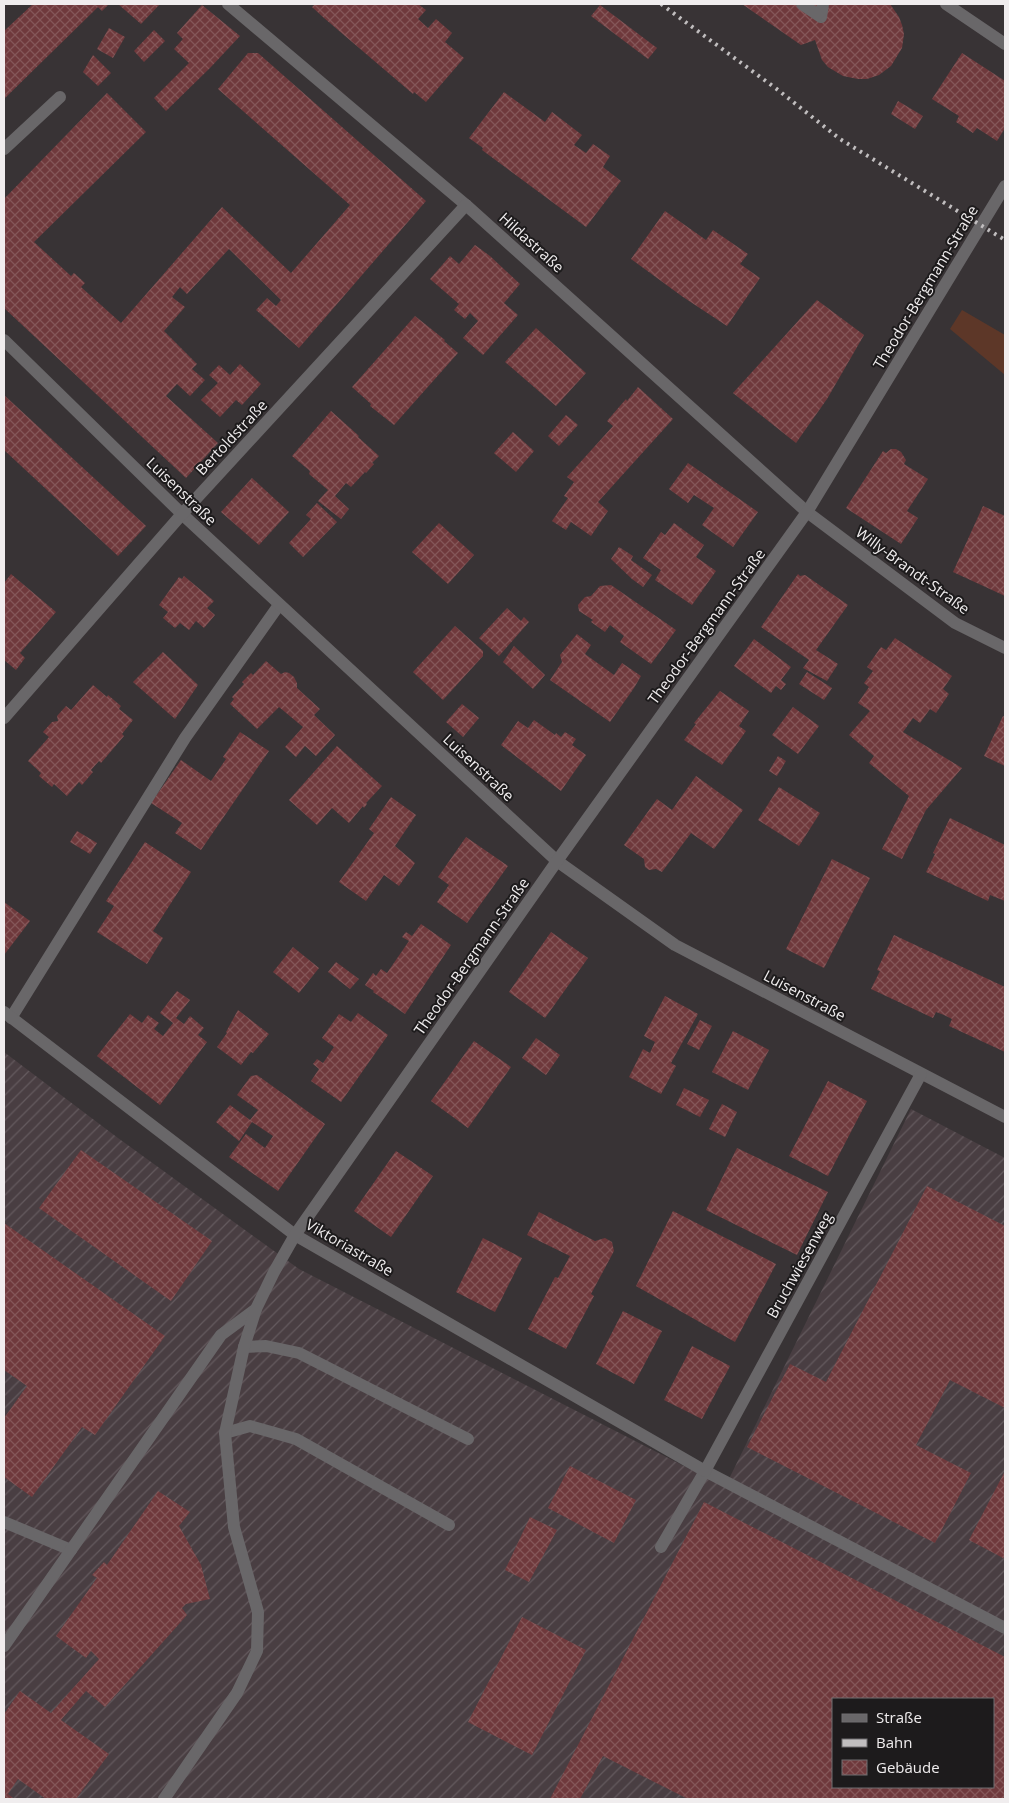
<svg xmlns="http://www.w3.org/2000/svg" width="1009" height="1803" font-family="'Open Sans',sans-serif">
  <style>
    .industrial { fill: url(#industrial-furrows); fill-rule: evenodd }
    .green { fill: #5d3728 }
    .building { fill: url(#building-cross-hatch); fill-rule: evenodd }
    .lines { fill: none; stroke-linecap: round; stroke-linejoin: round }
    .service { stroke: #696769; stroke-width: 12 }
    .minor { stroke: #696769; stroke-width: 12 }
    .tertiary { stroke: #696769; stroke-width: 12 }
    .rail { stroke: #c1bebf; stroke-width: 4; stroke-dasharray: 2.5 5; stroke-linecap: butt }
    .labels { text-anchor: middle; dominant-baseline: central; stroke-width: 4; stroke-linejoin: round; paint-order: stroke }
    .street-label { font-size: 15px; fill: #f0edee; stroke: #1d1b1c }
  </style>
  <defs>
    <pattern id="industrial-furrows" width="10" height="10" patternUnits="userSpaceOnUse" patternTransform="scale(1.25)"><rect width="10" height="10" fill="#493e42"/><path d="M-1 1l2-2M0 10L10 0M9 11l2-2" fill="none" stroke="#645a5e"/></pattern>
    <pattern id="building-cross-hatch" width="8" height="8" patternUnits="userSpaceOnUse" patternTransform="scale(1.25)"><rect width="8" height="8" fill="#6f393c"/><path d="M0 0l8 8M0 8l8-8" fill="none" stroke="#845658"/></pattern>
  </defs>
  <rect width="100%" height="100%" fill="#383335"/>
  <path class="industrial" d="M4,1052L118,1138L299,1269L725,1487L911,1109L1005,1158V1799H4ZM833,1699H993V1787H833Z"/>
  <path class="green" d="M962,310L1005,335V375L950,329Z"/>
  <g class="building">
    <path d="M33,4H109L102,11L98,7L4,99V31Z"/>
    <path d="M118,4H160L141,24Z"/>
    <path d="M315,4H418L426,10L418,19L428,28L436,19L452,33L445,42L464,58L426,102L414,92L413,94L324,18L312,7Z"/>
    <path d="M742,4H890L899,17L902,25L904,34L902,48L891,66L879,75L867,79H858L843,76L828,67L822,60L815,40L801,45Z"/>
    <path d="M202,5L240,36L210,68L166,111L154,98L189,63L174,49L183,39L177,33Z"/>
    <path d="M600,5L657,48L648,59L591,16Z"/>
    <path d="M109,28L125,37L113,58L97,49Z"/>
    <path d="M154,30L165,41L144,62L134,51Z"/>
    <path d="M248,53H258L426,201L299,348L256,310L267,298L276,306L281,300L229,249L187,294L180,287L172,297L185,307L164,331L197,364L192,369L205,380L190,396L177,384L166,396L218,443L186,478L4,308V199L107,93L146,132L34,242L71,276L74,273L85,283L81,287L121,323L222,207L291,273L350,205L218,89Z"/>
    <path d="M962,53L1005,81V128L997,141L977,128L973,133L956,122L959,116L932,99Z"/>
    <path d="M93,55L111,73L98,86L83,72Z"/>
    <path d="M504,92L545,122L552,112L582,135L574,145L586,153L593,144L610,156L603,167L621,181L586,227L482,150L483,148L469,138Z"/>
    <path d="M898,101L923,116L915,129L891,114Z"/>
    <path d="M665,211L706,240L713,230L748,254L740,264L760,278L727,326L683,297L631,259Z"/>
    <path d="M475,245L490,256L520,284L504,303L518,315L483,355L463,338L478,321L470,313L465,319L454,310L459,304L430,279L450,256L459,264Z"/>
    <path d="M817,300L864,335L827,399L796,443L733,393Z"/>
    <path d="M415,316L445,340L444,341L458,353L394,425L370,406L371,404L352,387Z"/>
    <path d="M536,328L586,373L556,406L505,362Z"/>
    <path d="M240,364L261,384L242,405L236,400L220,417L201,400L218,383L209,375L219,365L230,375Z"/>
    <path d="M638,387L673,419L598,502L608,511L591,536L571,522L566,530L552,521L568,498L564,496L574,482L567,477L613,426L607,421L626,399L627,401Z"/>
    <path d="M4,395L146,526L118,556L4,450Z"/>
    <path d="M331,411L359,436L358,437L379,456L372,463L374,464L366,473L365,472L351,487L346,483L335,496L349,509L341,519L318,501L328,490L309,474L310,471L292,456Z"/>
    <path d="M566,415L578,425L559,446L548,436Z"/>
    <path d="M513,432L534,451L516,472L494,453Z"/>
    <path d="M891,449H896L901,452L906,460L904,464L928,479L907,511L918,518L901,544L846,508L883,451L886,453Z"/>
    <path d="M688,463L758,512L733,547L702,525L714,508L694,495L688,503L669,489Z"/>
    <path d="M252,478L289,512L259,545L221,512Z"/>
    <path d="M317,503L337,522L303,557L289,543L311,519L306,515Z"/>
    <path d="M983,506L1005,516V596L953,572Z"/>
    <path d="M439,523L474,555L448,584L412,552Z"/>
    <path d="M674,523L704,545L696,557L716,571L692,605L655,580L661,570L643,558L661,532L665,535Z"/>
    <path d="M619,547L633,556L631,560L652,575L643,587L632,579L611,559Z"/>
    <path d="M11,574L56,612L20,653L25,658L16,670L4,660V583Z"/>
    <path d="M798,574L800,576L805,575L848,605L816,650L838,664L827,681L803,668L809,660L761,627Z"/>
    <path d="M184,576L214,601L207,608L215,615L204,628L196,621L189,630L180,623L175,628L163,618L168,612L159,605L179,577L182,579Z"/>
    <path d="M611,585L676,630L651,664L620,642L624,636L610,625L605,632L591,622L593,620L579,611L578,605L585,597L591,596L600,586Z"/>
    <path d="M507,608L521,621L524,617L529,622L499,656L479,638Z"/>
    <path d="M455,626L483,651V656L443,700L413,672Z"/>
    <path d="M577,634L591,645L585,654L614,675L622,663L641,676L634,688L610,722L550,680L562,662L560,655Z"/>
    <path d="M895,638L952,676L943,689L949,694L936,713L930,709L920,723L913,718L903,732L962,768L926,810L902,859L882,849L909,796L869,763L874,756L849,735L870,711L858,703L869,687L864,683L873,671L867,667L881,647L886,650Z"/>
    <path d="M754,639L791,667L781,680L786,684L781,690L776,686L771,693L734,666Z"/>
    <path d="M514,646L545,675L533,689L503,662Z"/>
    <path d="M163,652L198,685L175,719L133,682Z"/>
    <path d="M266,661L281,674L285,672L289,673L294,677L297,683V688L320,709L314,715L335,735L316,756L305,746L296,757L285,747L303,727L279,707L257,729L230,704L234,699L232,697L244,684L242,682L251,673L253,675Z"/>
    <path d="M807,672L832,688L824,700L799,684Z"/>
    <path d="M93,685L107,697L108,695L121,706L119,709L133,720L122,734L124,736L101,763L99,761L91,770L93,772L82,785L79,782L67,796L54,784L52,787L39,776L41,773L28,761L49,737L43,732L52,722L58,721L57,716L66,706L71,710Z"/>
    <path d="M720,691L749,711L739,726L746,731L722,765L684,740L696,724L694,723Z"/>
    <path d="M462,704L479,718L463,737L446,722Z"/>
    <path d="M793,707L819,726L798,754L772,735Z"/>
    <path d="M1003,716L1005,717V766L984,756Z"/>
    <path d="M534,720L555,735L556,733L561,737L565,732L576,739L572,745L586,755L561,791L501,745L518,721L528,728Z"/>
    <path d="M240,732L269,751L201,850L175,833L182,823L151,803L181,760L211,781L226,759L223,757Z"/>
    <path d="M337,746L382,786L366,803L367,804L364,808L363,806L349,823L332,808L317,825L289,800Z"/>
    <path d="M778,756L786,761L777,776L769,771Z"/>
    <path d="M696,776L743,810L714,849L691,833L662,872L656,869L649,870L645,867L644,859L624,845L657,799L672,810Z"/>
    <path d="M779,787L820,813L799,846L758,820Z"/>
    <path d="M391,797L416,815L395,846L415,863L399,886L384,875L366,901L339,882L374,833L369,829Z"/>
    <path d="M950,818L1005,845V901L990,895L988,901L926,872L935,854L933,853Z"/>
    <path d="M77,831L97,843L90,854L70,842Z"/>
    <path d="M466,837L508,866L467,923L437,902L449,885L438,877Z"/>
    <path d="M145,842L191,872L153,931L163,938L147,964L97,932L114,906L106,901Z"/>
    <path d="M832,859L870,878L824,968L786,949Z"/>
    <path d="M4,902L30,921L4,955Z"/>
    <path d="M421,924L451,945L405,1014L373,992L374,991L365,985L373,973L376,976L381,969L387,973L409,941L402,937L406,932L412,936Z"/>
    <path d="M551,932L588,958L545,1018L509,992Z"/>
    <path d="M894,935L1005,987V1052L949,1026L952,1019L944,1015L936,1012L933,1018L871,989L880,971L877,970Z"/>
    <path d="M293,947L319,968L299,993L273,972Z"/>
    <path d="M336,962L359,979L350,989L328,972Z"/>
    <path d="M177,991L190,1000L176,1018L184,1024L190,1016L204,1028L198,1035L207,1042L160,1105L97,1056L130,1014L142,1023L148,1015L159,1023L154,1029L163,1036L173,1023L160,1013Z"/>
    <path d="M665,996L698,1014L671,1063L676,1066L661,1094L629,1077L643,1049L650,1053L655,1042L644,1036Z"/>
    <path d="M238,1010L269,1034L253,1053L251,1052L241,1065L217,1047L227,1033L226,1032Z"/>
    <path d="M358,1013L388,1035L341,1102L311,1081L319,1069L313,1064L317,1059L323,1063L334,1047L322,1038L339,1014L351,1022Z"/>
    <path d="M700,1020L712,1026L699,1050L687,1044Z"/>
    <path d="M733,1031L769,1050L748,1090L712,1072Z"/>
    <path d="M536,1038L560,1055L546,1075L522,1058Z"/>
    <path d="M474,1041L511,1067L468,1128L431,1101Z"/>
    <path d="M257,1075L325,1124L278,1191L229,1157L246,1134L265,1148L273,1136L252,1122L239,1141L216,1122L230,1105L250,1120L258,1110L237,1095L251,1076Z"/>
    <path d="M828,1081L867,1101L828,1176L789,1156Z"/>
    <path d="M684,1088L709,1100L700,1117L676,1105Z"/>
    <path d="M722,1104L737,1112L725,1137L709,1129Z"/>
    <path d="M737,1148L828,1192L797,1255L706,1210Z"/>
    <path d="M81,1150L212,1241L171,1301L39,1208Z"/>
    <path d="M396,1151L433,1176L391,1237L354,1211Z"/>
    <path d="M927,1186L1005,1226V1408L950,1380L916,1445L971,1473L935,1543L747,1447L790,1364L826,1382Z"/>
    <path d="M673,1211L776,1264L735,1342L636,1286Z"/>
    <path d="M539,1212L595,1241L605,1238L612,1242L614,1251L591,1294L594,1296L566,1349L528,1329L555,1277L558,1278L570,1256L527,1235Z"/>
    <path d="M4,1223L165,1336L95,1435L82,1427L32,1497L4,1477V1418L27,1386L4,1370Z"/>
    <path d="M483,1238L522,1258L495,1312L456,1292Z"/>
    <path d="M623,1311L662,1331L634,1384L596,1364Z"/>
    <path d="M692,1346L730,1366L702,1419L664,1400Z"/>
    <path d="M570,1466L636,1500L614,1543L548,1508Z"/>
    <path d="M1005,1471V1559L969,1540Z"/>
    <path d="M158,1491L190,1512L179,1526L201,1565L210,1599L186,1604L182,1608L187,1615L105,1707L86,1691L61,1720L109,1754L76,1799H46L18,1779L8,1794L13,1798L12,1799H4V1714L20,1691L51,1713L99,1659L91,1651L86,1658L56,1636L97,1578L92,1575L104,1562L107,1565Z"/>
    <path d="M704,1502L1005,1657V1799H688L603,1756L580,1799H550ZM833,1699H993V1787H833Z"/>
    <path d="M530,1517L557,1530L529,1582L505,1570Z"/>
    <path d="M522,1617L586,1650L532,1755L468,1722Z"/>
  </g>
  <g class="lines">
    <g class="service">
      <path d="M802,4L821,17L823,4"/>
      <path d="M4,149L60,97"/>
      <path d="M11,1018L185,738L279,605"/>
      <path d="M244,1347L266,1346L299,1353L468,1439"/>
      <path d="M225,1433L250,1426L296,1439L449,1525"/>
      <path d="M4,1522L71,1550"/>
      <path d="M661,1547L705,1471L1005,1628"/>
      <path d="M4,1646L221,1335L256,1309"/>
    </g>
    <g class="minor">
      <path d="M228,4L466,205L807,512L955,623L1005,648"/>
      <path d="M4,340L182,514L557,861L675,945L1005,1117"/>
      <path d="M4,718L182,514L466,205"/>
      <path d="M4,1012L295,1235L705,1471L921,1074"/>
      <path d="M164,1799L237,1693L257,1651L258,1612L234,1527L225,1433L244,1347L256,1309L274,1272L295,1235L557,861L807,512L1005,186"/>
    </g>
    <path class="tertiary" d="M946,4L1005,44"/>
    <path class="rail" d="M661,4L778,90L840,139L1005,240"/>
  </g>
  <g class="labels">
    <g class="street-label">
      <text transform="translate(532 242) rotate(42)">Hildastraße</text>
      <text transform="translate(925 287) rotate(-59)">Theodor-Bergmann-Straße</text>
      <text transform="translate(231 437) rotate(-47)">Bertoldstraße</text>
      <text transform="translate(182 491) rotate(44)">Luisenstraße</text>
      <text transform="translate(913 570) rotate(36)">Willy-Brandt-Straße</text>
      <text transform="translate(706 626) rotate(-54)">Theodor-Bergmann-Straße</text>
      <text transform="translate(479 767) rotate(43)">Luisenstraße</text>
      <text transform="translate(471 956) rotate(-55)">Theodor-Bergmann-Straße</text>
      <text transform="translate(805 995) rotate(28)">Luisenstraße</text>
      <text transform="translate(350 1247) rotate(30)">Viktoriastraße</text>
      <text transform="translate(799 1265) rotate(-61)">Bruchwiesenweg</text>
    </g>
  </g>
  <rect width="1009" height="1803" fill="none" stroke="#f0edee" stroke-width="10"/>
  <rect x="832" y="1698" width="162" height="90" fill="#1d1b1c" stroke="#716f70"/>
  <rect x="842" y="1714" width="25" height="8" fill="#696769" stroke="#716f70"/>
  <text x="876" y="1723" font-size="15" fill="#f0edee">Straße</text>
  <rect x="842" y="1739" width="25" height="8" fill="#c1bebf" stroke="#716f70"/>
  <text x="876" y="1748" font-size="15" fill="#f0edee">Bahn</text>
  <rect x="842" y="1760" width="25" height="15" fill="url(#building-cross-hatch)" stroke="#716f70"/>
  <text x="876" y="1773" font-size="15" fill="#f0edee">Gebäude</text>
</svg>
